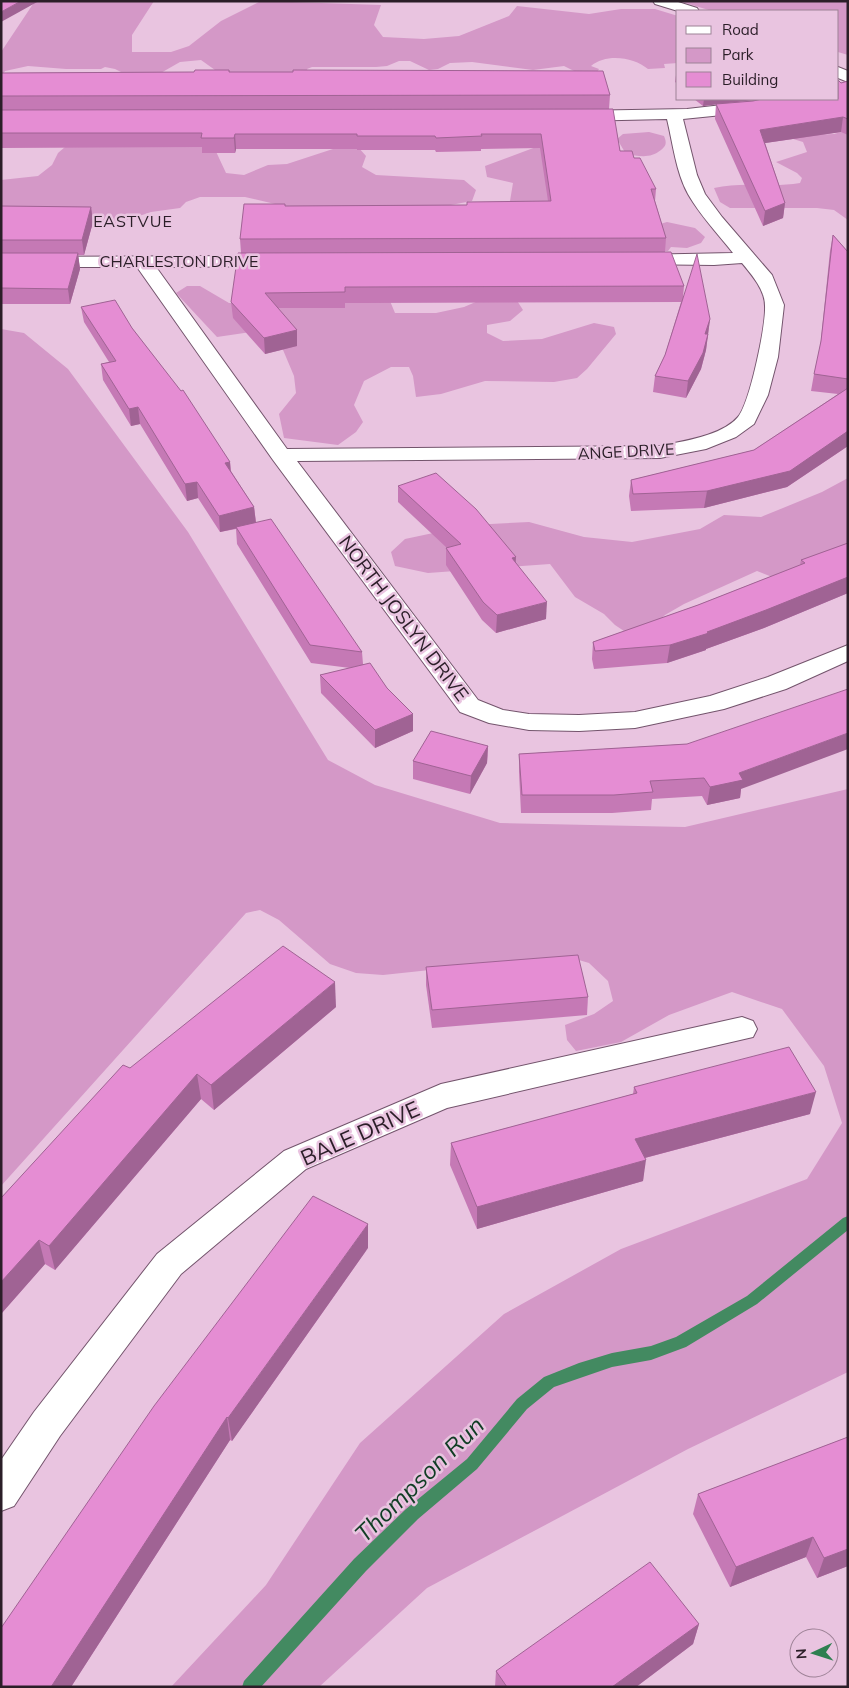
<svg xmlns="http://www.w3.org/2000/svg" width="849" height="1688" font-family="Mulish,sans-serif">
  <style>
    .green { fill: #d498c7 }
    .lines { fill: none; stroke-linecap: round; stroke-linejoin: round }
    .stream { fill: #438a61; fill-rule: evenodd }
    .minor-casing { stroke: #73546c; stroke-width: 2 }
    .tertiary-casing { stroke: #73546c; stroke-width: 2 }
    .minor { fill: #fff; fill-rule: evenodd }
    .tertiary { fill: #fff; fill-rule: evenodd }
    .wall { fill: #c579b5 }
    .shaded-wall { fill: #a06394 }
    .building { fill: #e58dd3; stroke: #a06394 }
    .labels { text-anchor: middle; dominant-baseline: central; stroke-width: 5; stroke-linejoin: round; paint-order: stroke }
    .far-neighbourhood-label { font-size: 16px; letter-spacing: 1px; fill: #2b1e28; stroke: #e9c4e0 }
    .far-street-label { font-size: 16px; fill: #2b1e28; stroke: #e9c4e0 }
    .street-label { font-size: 19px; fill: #2b1e28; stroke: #e9c4e0 }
    .near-street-label { font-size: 22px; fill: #2b1e28; stroke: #e9c4e0 }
    .near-water-label { font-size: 24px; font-style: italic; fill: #103d24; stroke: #e9c4e0 }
  </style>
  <rect width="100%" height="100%" fill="#e9c4e0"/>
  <g class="green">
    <path d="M35,1H154L132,35V52H171L189,46L221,21L261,1L381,5L374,25L383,37L424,39L459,36L509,16L517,6L589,14L621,9H655L678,16V63L664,64L665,68L648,69C634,57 606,53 591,66L599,69L596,74L574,71L564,66L533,70L472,62L450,63L438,69L429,70L410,61H399L387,66L376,67H312L307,69L309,74L301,87L215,70L201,60L180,62L152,78L135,79L115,69L105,67L101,69H66L28,66L5,71L1,77V89V52Z"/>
    <path d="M679,1H848V55L838,52V11H712Z"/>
    <path d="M848,96L813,135L834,134L848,130V220L834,210L817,208H730L720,202L714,188C742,181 772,188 800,183L802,178L797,173L776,162L807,152L803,142L790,138L838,99Z"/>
    <path d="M95,121L212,143L226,173L244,175L268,165L287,164L339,147H358L366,156L362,167L376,175L464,180L476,190L472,201L440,207L390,301L395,313H436L464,307L492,295L514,296L523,310L510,321L487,325V333L503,341L542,339L594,323L614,327L616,334L587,369L577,378L554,382L485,381L441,394L416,397L413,376L409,367H391L364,381L354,405L363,422L356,432L338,445L284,438L279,414L296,393L294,376L278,338L251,332L217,337L176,293L187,286H200L229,303H247L296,209L245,197H200L186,202L180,208L151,212L107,227L55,229L1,215V180L38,176L52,165L58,153Z"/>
    <path d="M649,132L664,136C667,143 666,146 661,150C650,159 639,156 626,154L617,139L623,134Z"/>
    <path d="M544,144L588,184L525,213L510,201L513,183L487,177L485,166Z"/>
    <path d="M667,222L695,228L705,237L701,243L687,248L671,247L668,251H652L660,224Z"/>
    <path d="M1,329L24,333L68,369L188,532L328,760L375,785L500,823L685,827L848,789V1372L688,1449L427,1588L319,1687H171L266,1585L360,1443L504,1314L621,1249L807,1179L842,1123L824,1066L782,1009L732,992L669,1015L621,1042L576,1051L567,1040L565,1025L594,1014L613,1001L608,981L589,963L572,958L524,960L383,975L356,973L330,964L279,920L260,910L246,913L1,1186Z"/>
    <path d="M848,478V562L785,582L757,571L684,604L665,615L652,627L624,631L615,625L604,614L575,597L550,564L428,573L395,566L391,552L405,539L471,525L529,522L584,537L632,542L700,529L724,515L761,517L822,492Z"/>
  </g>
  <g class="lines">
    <path class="stream" d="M848,1216V1230L757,1304L686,1347L651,1360L612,1367L554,1387L527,1409L477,1469L418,1519L366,1571L261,1687H242L244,1681L354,1559L406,1509L467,1459L517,1399L544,1377L579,1363L612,1353L651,1346L676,1337L747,1296L843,1218Z"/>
    <g class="minor-casing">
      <g id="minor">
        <path d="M774,99H806L804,102L742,113L683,119L697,175L705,194L722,217L772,275L784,305L778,357L768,395L754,424L736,437L706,449L660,458L297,461L478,700L503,710L529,714L579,715L635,712L710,696L768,677L848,645V661L786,689L724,709L635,728L579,731L529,730L489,723L460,712L273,460L137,267H1V257L273,256L279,257L282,261L279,265L273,266L156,267L287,449L660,446C683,441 722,436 738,417C750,403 766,325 765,306C765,290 752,275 742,263L714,265L630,264L627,260L630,256L636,255L733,253C718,234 700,215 688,194C676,172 673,144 667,119L576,121L570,119L568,116L570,113L576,111L687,109Z"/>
        <path d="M742,1017L753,1021L757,1029L753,1037L447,1108L306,1169L181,1274L60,1436L14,1506L1,1511V1460L34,1412L157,1254L284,1151L441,1084Z"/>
      </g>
    </g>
    <g class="tertiary-casing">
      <g id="tertiary">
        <path d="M653,1H675L697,8L699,11H678L655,4Z"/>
        <path d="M838,67L848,71V82L838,78Z"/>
      </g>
    </g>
    <use href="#minor" class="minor"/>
    <use href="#tertiary" class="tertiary"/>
  </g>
  <g class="wall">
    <path d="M677,68H678V84L675,82Z"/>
    <path d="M229,70L230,72L610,95L609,109L620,151L634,158L656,189L655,201L666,238L665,252L684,286L683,297L710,319L706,350L701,369L686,398L653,392L655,376L665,355L681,302L358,303H345V308H278L297,346L265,354L233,318L231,302L241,253L240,239L285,206L467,205L548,201L540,148L481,149V151L436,152L435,150H357V149H236L235,153H202V147L1,148V73L194,72Z"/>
    <path d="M848,81V135L841,132L765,143L785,203L783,218L763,226L715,119L716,104L703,106L694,99H762L721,104L753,101Z"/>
    <path d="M1,206L91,207L93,222L84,255H78L80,269L70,304H1Z"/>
    <path d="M833,235L848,252V446L787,487L704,508L631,511L629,496L631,480L754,450L838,394L811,391L814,374L820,349L830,251Z"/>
    <path d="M81,307L132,328L230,462L231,471L254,507L256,522L362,652L363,664L413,714V731L375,748L321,693L320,675L350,668L311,663L237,544L236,529L220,532L198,498L187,501L140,424L131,426L103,380L101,364L109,362L84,322Z"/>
    <path d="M398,486L515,563L546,619L496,633L482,620L446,565V548H447L398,502Z"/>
    <path d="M848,543V593L764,628L706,649V650L667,663L594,669L592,659L593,642L698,605L800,565L801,560Z"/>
    <path d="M687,744L741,789L740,798L707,805L702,796L652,799L651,810L612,813H521L519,772V754Z"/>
    <path d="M488,746L487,763L470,794L413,779V761Z"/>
    <path d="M426,967L588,997L587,1015L432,1028L426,985Z"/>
    <path d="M336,1007L214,1110L201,1099L55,1270L45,1264L1,1314V1198L130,1068Z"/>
    <path d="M634,1087L810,1114L645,1158L643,1181L477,1229L450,1165L451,1143L633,1094Z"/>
    <path d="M368,1248L232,1441L230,1440L71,1687H1Z"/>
    <path d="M848,1437V1566L817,1578L806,1557L730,1587L693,1514L698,1494Z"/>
    <path d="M699,1624L693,1644L636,1687H495L496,1671Z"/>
  </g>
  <g class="shaded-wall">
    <path d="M21,1H39L1,22V12Z"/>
    <path d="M704,99H762L703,106Z"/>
    <path d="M843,117L841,132L758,144L760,130Z"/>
    <path d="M235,134L236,149L235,153L234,138Z"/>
    <path d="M785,203L783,218L763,226L765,211Z"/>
    <path d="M91,207L93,222L84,255L82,240Z"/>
    <path d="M78,253L80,269L70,304L68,289Z"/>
    <path d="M710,319L706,350L701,369L686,398L688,381Z"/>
    <path d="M297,330V346L265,354L264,338Z"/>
    <path d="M138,407L140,424L131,426L129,409Z"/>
    <path d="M848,431V446L787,487L704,508L707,491Z"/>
    <path d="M230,462L231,479L225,463Z"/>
    <path d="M197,482L198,498L187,501L185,484Z"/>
    <path d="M254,507L256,524L220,532L219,516Z"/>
    <path d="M516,557L515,574L512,558Z"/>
    <path d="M848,577V593L764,628L706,649V650L667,663L670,645L707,632Z"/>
    <path d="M547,602L546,619L496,633L497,615Z"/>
    <path d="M413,714V731L375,748V730Z"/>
    <path d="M848,733V749L741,789L740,798L707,805L710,787L739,773Z"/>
    <path d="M488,746L487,763L470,794L471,776Z"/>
    <path d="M335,982L336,1007L214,1110L211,1085Z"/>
    <path d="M197,1074L201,1099L55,1270L49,1246Z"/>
    <path d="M816,1092L810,1114L633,1161L635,1139Z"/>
    <path d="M646,1160L643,1181L477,1229V1207Z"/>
    <path d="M368,1224V1248L232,1441L228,1418Z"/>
    <path d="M39,1240L45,1264L1,1314V1282Z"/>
    <path d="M227,1417L230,1440L71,1687H51Z"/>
    <path d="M813,1537L806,1557L730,1587L736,1567Z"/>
    <path d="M848,1549V1566L817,1578L824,1558Z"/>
    <path d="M699,1624L693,1644L636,1687H612Z"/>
  </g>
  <g class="building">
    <path d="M1,1H21L1,12Z"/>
    <path d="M195,70H229V72H293V70L603,71L610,95L1,96V73L194,72Z"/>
    <path d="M838,80L841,83L848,81V119L843,117L760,130L785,203L765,211L716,104L753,101L762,99H838Z"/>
    <path d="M613,109L620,151H632L634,158H640L656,189H651L666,238L240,239L244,204H285V206L467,205V202L551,201L541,134H481L482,136L436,138L435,136H357V134H235L234,138H201L202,133H1V110Z"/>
    <path d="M1,206L91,207L82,240H1Z"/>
    <path d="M833,235L848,252V379L814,374L821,341Z"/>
    <path d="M671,252L684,286L357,287H345V292L265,293L297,330L264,338L231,302L238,253Z"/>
    <path d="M1,253H78L68,289L1,288Z"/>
    <path d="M697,254L710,319L705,334H708L703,353L688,381L655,376L665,355Z"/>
    <path d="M115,300L132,328L181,391L183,390L230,462L225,463L254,507L219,516L197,482L185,484L138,407L129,409L101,364L116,361L81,307Z"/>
    <path d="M848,388V431L790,471L707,491L633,494L631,480L754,450Z"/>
    <path d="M436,473L476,509L516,557L512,558L547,602L497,615L483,602L446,548L461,544L398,486Z"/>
    <path d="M271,519L362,652L310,645L236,527Z"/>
    <path d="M848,543V577L766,610L707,632L709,633L670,645L595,651L593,642L698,605L805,563L801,560Z"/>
    <path d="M370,663L387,688L413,714L375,730L320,675Z"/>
    <path d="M848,689V733L739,773L743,780L710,787L704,778L650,781L653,792L614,795H522L519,754L687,744Z"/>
    <path d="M431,731L488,746L471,776L413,761Z"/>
    <path d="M283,946L335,982L211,1085L197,1074L49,1246L39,1240L1,1282V1198L123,1065L130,1068Z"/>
    <path d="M578,955L588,997L432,1010L426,967Z"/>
    <path d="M789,1047L816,1092L635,1139L646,1160L477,1207L451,1143L637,1093L634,1087Z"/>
    <path d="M313,1196L368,1224L228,1418L227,1417L51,1687H1V1628L154,1406Z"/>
    <path d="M848,1437V1549L824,1558L813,1537L736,1567L698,1494Z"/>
    <path d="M650,1562L699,1624L612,1687H507L496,1671Z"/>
  </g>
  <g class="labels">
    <g class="far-neighbourhood-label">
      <text x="133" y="221">EASTVUE</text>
    </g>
    <g class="far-street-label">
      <text x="179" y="261">CHARLESTON DRIVE</text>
      <text transform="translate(626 451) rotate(-3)">ANGE DRIVE</text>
    </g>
    <g class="street-label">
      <text transform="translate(404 618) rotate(53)">NORTH JOSLYN DRIVE</text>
    </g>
    <g class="near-street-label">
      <text transform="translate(360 1133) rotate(-24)">BALE DRIVE</text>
    </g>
    <g class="near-water-label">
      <text transform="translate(419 1479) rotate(-44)">Thompson Run</text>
    </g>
  </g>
  <rect width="849" height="1688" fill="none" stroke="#2b1e28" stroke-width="5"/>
  <rect x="676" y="10" width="162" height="90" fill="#e9c4e0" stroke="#9d8296"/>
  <rect x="686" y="26" width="25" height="8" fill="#ffffff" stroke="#9d8296"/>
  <text x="722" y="35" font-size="15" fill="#2b1e28">Road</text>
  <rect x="686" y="48" width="25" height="15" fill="#d498c7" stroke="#9d8296"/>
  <text x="722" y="60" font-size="15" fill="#2b1e28">Park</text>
  <rect x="686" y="72" width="25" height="15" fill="#e58dd3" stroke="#9d8296"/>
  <text x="722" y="85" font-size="15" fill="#2b1e28">Building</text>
  <g transform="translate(814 1653) rotate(266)"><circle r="24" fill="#e9c4e0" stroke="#9d8296"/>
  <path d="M0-4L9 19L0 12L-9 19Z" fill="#2e7f50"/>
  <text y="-8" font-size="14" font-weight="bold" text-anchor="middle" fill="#2b1e28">N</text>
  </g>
</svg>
